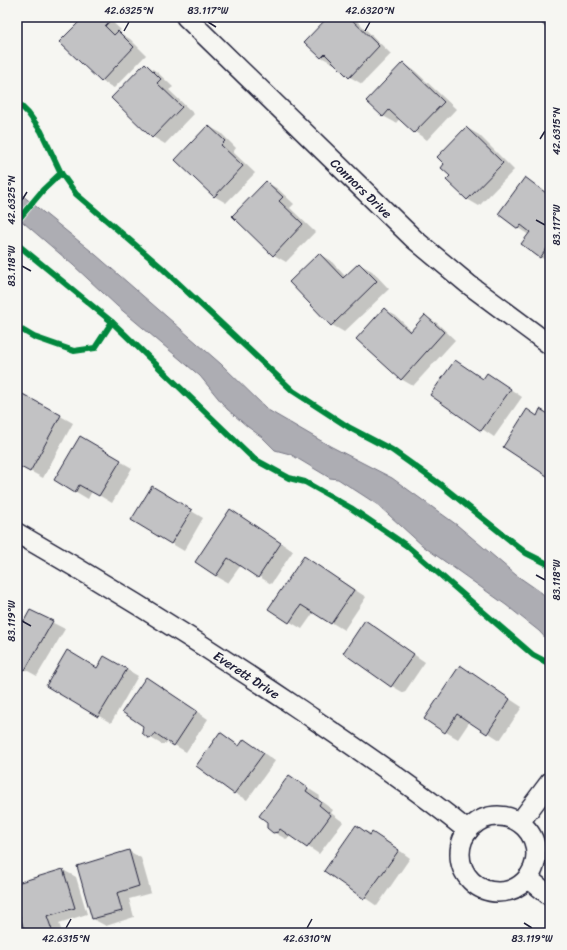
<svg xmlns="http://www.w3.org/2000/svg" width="567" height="950" font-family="Sriracha,sans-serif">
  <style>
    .water { fill: #adadb3; stroke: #757583 }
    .shadow { fill: #0003 }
    .building { fill: #c2c2c4; stroke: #22223b }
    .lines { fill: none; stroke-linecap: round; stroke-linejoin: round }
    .street-casing { stroke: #22223b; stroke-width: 22 }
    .street { stroke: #f6f6f2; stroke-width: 19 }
    .cycleway-casing { stroke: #f6f6f2; stroke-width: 8 }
    .cycleway { stroke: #00873e; stroke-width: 6 }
    .ticks { fill: none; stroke: #22223b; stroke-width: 1.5 }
    .labels { text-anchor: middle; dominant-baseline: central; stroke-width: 4; stroke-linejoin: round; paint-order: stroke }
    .street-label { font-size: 13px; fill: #22223b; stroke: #f6f6f2 }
    .neatline { fill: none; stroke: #22223b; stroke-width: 1.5 }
    .ticks-label { font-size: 10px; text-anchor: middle; fill: #22223b }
  </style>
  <rect width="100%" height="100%" fill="#f6f6f2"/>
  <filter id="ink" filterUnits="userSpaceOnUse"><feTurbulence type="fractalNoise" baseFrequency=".025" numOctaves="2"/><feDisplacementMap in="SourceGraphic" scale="8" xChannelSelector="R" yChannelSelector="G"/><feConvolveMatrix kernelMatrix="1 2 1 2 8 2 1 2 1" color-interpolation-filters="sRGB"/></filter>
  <g filter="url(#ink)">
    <path class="water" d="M17,191L96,255L221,364L268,410L330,446L392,478L457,525L516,575L542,593L550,604V643L539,631L506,605L423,546L378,505L338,479L330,478L290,454L275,450L262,437L248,427L227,409L200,376L117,306L73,265L17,217Z"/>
    <g class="shadow">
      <path d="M85,17H107L121,30L118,32L130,39L146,55L114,88L101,81Z"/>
      <path d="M294,17H307L302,22Z"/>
      <path d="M329,17H353L391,54L362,84L350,77L335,63L334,64L321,57Z"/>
      <path d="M403,63L415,71L456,109L427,140L415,132L400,118L396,123L383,116Z"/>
      <path d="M145,64L157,72L173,87L169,90L194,114L165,144L153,137L112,98Z"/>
      <path d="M208,126L221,133L236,148L233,152L255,173L226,203L214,196Z"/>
      <path d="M467,128L479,135L514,170L479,206L467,199L452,176Z"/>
      <path d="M525,179L550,195V263L540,257L529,235L518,228Z"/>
      <path d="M266,182L278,189L294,204L290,208L315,232L286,262L274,255Z"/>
      <path d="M319,254L331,261L346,277L359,264L372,271L389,289L344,332L332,325Z"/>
      <path d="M384,309L396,316L412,331L425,316L437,323L455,340L413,386L401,379Z"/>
      <path d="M455,361L484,380L488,374L522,397L494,437L431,394Z"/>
      <path d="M17,392L73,423L43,478L17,464V445L20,440L17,438Z"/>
      <path d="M80,438L132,468L112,503L92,491L88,499L56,480Z"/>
      <path d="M152,487L203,518L184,551L132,520Z"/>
      <path d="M231,510L293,551L271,584L241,565L228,583L216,576Z"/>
      <path d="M304,557L366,597L344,630L314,612L302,629L269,609Z"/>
      <path d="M30,611L65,629L37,676L17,665V618L24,622Z"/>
      <path d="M366,622L425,662L404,693L392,686Z"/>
      <path d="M98,669H126L138,676L111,723L47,686Z"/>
      <path d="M472,674L522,707L500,740L470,721L458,739L446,732Z"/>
      <path d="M159,686L208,719L186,752L168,741L165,744H161L149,737L144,726Z"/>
      <path d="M221,733L240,746L245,740L275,761L247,800L234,793Z"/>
      <path d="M289,776L320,796L318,799L333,810L331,813L343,822L319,854L292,836L286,839L273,832L268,822Z"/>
      <path d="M357,827L385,840L410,858L377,906L325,871Z"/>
      <path d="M129,851L141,858L151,893L129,899L134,917L106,926L93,919L78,866Z"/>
      <path d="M63,870L76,877L87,914L59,923L62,933H26L17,902V884Z"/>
    </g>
    <g class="building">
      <path d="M84,17H104L109,22L105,26L114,35L118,31L134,47L101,82L59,42Z"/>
      <path d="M328,17H349L379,46L349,78L325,54L321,58L304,42Z"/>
      <path d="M535,17H550V31Z"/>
      <path d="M403,62L444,102L414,133L389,110L383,117L366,101Z"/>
      <path d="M145,63L161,79L157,83L182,107L152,138L111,98Z"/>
      <path d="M208,125L225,141L221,145L243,166L214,197L175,160Z"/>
      <path d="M466,127L503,163L467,200L446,180L450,176L441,168L444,164L437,157Z"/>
      <path d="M525,177L550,196V244L540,258L521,244L530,232L521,225L518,229L498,214Z"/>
      <path d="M266,181L283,197L279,201L303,224L273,256L232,216Z"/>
      <path d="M319,253L343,278L359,263L377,281L331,326L289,282Z"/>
      <path d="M384,308L410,332L425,315L444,332L401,380L356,339Z"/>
      <path d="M455,360L483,379L487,373L511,389L481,431L430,395Z"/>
      <path d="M17,391L61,415L30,472L17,465L19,440L17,439Z"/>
      <path d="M527,409L537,416L540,409L550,415V471L547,476L503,447Z"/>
      <path d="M80,436L121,460L99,496L79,485L75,493L54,480Z"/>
      <path d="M152,486L192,510L171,544L131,520Z"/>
      <path d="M230,509L281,543L258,578L228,558L216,576L195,562Z"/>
      <path d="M304,556L354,590L331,624L301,605L289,623L268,609Z"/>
      <path d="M30,610L53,621L25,670L17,666V617L24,621Z"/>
      <path d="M365,620L414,654L391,687L343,653Z"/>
      <path d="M67,650L97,668L104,656L127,669L98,717L46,686Z"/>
      <path d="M460,665L510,699L487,734L457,714L445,733L424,719Z"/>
      <path d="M146,677L197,711L174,746L155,733L153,737L148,738L142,733L143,726L122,712Z"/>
      <path d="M220,732L239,746L244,739L264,753L234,794L196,766Z"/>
      <path d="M289,775L308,788L306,791L321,802L319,805L331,815L307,848L280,829L278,832L273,833L267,828V822L259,816Z"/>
      <path d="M356,825L370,835L372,832L399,850L364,899L324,871Z"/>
      <path d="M129,850L139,886L117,893L122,911L92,919L77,866Z"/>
      <path d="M63,869L75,908L47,916L53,933H25L17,906V883Z"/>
    </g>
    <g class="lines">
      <g class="street-casing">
        <g id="street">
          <path id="s1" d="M186,17L414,239L468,284L550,345"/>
          <path id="s2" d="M17,533C113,588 207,647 299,709C356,748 414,787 468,831"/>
          <circle cx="498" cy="854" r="38"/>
          <path d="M520,822L550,782"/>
          <path d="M528,878L550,896"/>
        </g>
      </g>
      <use href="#street" class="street"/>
      <g class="cycleway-casing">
        <g id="cycleway">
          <path d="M17,102L28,113L41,131L61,173L76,194L161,267L293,391L350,428L392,450L441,485L526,553L550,565"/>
          <path d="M17,221L43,190L61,173"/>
          <path d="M17,244L112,322L254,459L289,478L305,482L351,508L407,546L533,655L550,664"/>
          <path d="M17,327L34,337L74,351L95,348L112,322"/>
        </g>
      </g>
      <use href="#cycleway" class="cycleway"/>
    </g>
  </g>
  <path class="ticks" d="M208,22L216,27M124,31L129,22M365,31L370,22M540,139L545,131M22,200L27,192M536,220L545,225M22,266L31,271M536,575L545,580M22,621L31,626M524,923L532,928M66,928L71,919M307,928L312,919"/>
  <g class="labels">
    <g class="street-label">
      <text stroke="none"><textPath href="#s1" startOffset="245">Connors Drive</textPath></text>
      <text stroke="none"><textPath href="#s2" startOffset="270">Everett Drive</textPath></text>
    </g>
  </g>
  <rect width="567" height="950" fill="none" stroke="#f6f6f2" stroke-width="44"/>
  <rect x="22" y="22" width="523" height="906" class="neatline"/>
  <g class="ticks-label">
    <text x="129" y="14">42.6325°N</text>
    <text x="208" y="14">83.117°W</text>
    <text x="370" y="14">42.6320°N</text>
    <text transform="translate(556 131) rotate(-90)" y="4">42.6315°N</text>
    <text transform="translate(11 200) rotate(-90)" y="4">42.6325°N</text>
    <text transform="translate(556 225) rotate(-90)" y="4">83.117°W</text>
    <text transform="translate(11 266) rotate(-90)" y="4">83.118°W</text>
    <text transform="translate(556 580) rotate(-90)" y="4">83.118°W</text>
    <text transform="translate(11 621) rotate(-90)" y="4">83.119°W</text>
    <text x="66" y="942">42.6315°N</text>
    <text x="307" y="942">42.6310°N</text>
    <text x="532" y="942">83.119°W</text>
  </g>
</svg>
